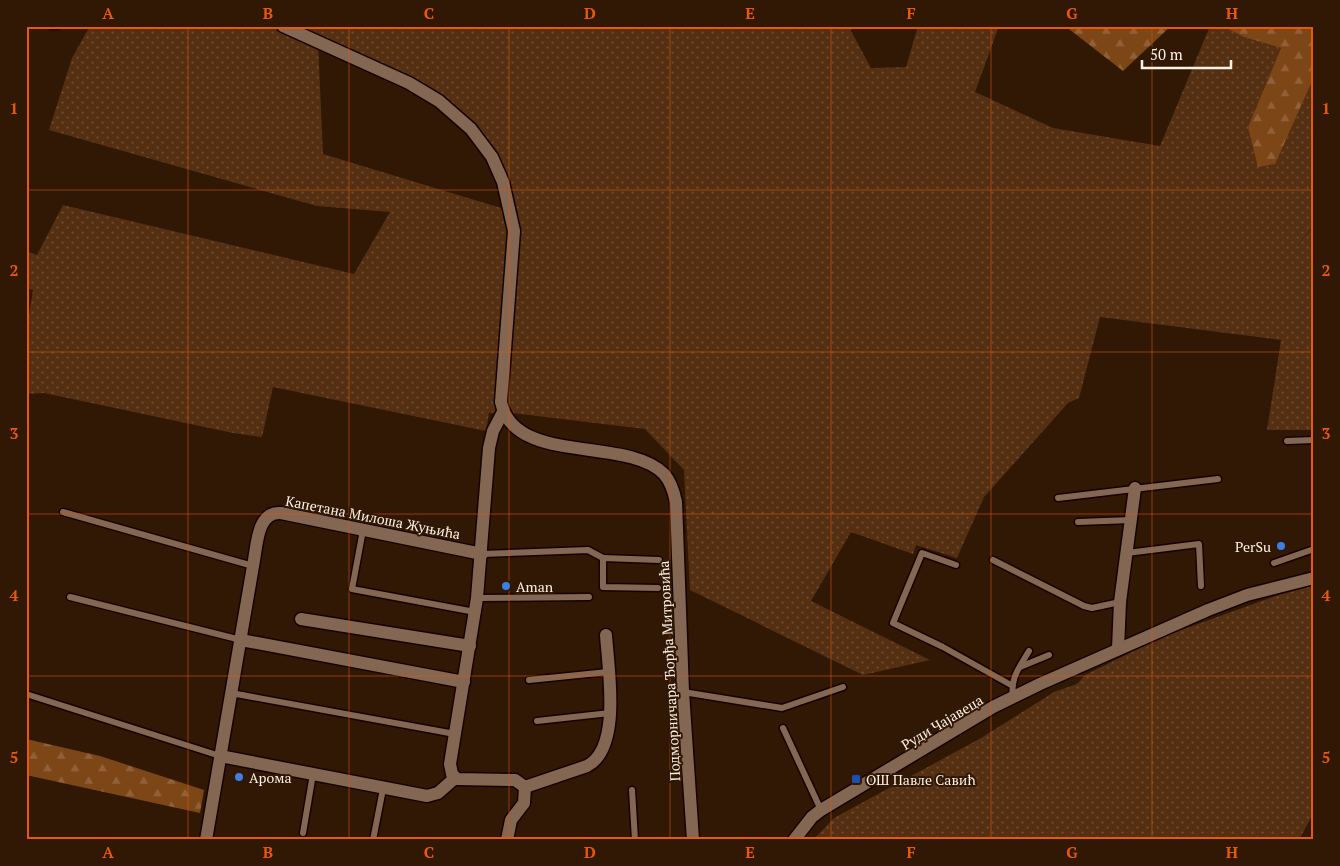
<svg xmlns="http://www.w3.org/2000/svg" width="1340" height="866" font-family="'PT Serif',serif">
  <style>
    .grass { fill: url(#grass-dots); fill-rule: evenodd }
    .forest { fill: url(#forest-firs) }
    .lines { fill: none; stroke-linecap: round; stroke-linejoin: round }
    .service-casing { stroke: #160300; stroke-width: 9 }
    .minor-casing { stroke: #160300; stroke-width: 15 }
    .service { stroke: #846752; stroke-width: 6 }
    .minor { stroke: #846752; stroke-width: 12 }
    .grid { fill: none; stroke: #e8590c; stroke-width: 1; stroke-opacity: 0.55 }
    .shop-dot { fill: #3f7fe0; stroke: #301805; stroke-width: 2 }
    .transit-dot { fill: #1a4fb4; stroke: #301805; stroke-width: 2 }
    .labels { text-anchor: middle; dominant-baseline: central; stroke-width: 4; stroke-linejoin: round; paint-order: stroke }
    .street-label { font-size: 14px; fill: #fdf0e6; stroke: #301805 }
    .poi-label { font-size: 14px; fill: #fdf0e6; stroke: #301805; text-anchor: start }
    .neatline { fill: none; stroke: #e8590c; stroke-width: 2 }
    .grid-label { font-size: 16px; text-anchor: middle; font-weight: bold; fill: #e8590c }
  </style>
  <defs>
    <pattern id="grass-dots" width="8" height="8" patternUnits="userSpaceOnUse" patternTransform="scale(1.25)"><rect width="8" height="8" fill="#552f11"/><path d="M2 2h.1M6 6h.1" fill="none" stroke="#6e4d34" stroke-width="1.8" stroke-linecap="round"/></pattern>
    <pattern id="forest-firs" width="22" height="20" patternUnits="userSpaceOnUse" patternTransform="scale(1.25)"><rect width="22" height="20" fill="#7d4617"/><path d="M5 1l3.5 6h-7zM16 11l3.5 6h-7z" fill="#906139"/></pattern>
  </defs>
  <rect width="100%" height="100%" fill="#301805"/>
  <g class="grass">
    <path d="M90,26H851V31L871,68L906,67L918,26H999L975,92L1053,128L1160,146L1210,26H1222L1245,37L1281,48L1248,127L1275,163L1314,77V225L1296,247L1314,226V430H1267L1281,340L1100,317L1079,398L1068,403L984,497L957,558L916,545L913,554L851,532L811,601L930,660L863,675L690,590L684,470L645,429L503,412L489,413L486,431L273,387L262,437L233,433L44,393L26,394V334L33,290L26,288V251L37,255L63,205L354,274L390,212L317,206L49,130L72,58ZM318,42L455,114L492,157L511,211L323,154Z"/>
    <path d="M1314,582V812L1299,840H813L834,818L981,738L1054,692L1077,684L1085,675L1162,637Z"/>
  </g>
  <g class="forest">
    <path d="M1065,26H1171L1123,71Z"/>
    <path d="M1222,26H1314V77L1275,164L1258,167L1248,127L1281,48L1244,37Z"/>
    <path d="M26,739L100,756L204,790L200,813L26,775Z"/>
  </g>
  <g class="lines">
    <g class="service-casing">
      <g id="service">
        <path d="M51,26H57"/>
        <path d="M1287,441L1314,440"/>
        <path d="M1058,498L1218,479"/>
        <path d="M63,512L253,566"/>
        <path d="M1078,522L1131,520"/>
        <path d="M363,530L352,589L475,612"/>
        <path d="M1127,553L1199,544L1201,586"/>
        <path d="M482,554L588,550L603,558V587L658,588"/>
        <path d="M603,558L659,560"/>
        <path d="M993,560L1084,606L1092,608L1120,602"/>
        <path d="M1274,563L1314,549"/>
        <path d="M956,565L922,553L893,623L943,647L1011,685"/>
        <path d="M70,597L241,640"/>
        <path d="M477,598L589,597"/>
        <path d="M1020,667L1049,655"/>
        <path d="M529,680L608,672"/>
        <path d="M683,692L782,708L843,687"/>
        <path d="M231,693L455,734"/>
        <path d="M26,694L220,756"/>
        <path d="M1013,698C1010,678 1019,668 1029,651"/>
        <path d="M537,721L610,713"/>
        <path d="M783,728L821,810"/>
        <path d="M632,790L635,840"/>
        <path d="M303,833L313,774"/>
        <path d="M373,840L383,789"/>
      </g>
    </g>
    <g class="minor-casing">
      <g id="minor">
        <path d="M283,26L409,83L439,101L471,129L492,157L503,182L514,231L501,402C514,466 627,436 664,474C671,482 674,492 676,502L683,692L693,840"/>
        <path d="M503,412L493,431L489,448L477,598L450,764L452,774L457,779L515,780L525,787L524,803L511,820L507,840"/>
        <path d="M301,619L470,646"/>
        <path d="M241,640L464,682"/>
        <path d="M1118,649L1120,602L1135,488"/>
        <path d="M220,756L427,796L438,793L455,778"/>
        <path d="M525,787L587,766C622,748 608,668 606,635"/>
        <path d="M206,840L253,566C257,548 256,511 281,513L482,554"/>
        <path d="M794,840L812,817L821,810L993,707L1040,684L1208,610L1247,595L1314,578"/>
      </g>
    </g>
    <use href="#service" class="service"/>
    <use href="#minor" class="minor"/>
  </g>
  <path class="grid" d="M188,26V840M349,26V840M509,26V840M670,26V840M831,26V840M991,26V840M1152,26V840M26,190H1314M26,352H1314M26,514H1314M26,676H1314"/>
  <g class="shop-dot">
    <circle cx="1281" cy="546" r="5"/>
    <circle cx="506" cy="586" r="5"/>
    <circle cx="239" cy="777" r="5"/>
  </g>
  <rect class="transit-dot" x="851" y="774" width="10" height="10" rx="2.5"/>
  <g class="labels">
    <g class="street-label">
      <text transform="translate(373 517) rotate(11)">Капетана Милоша Жуњића</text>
      <text transform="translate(669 671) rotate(-93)">Подморничара Ђорђа Митровића</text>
      <text transform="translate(942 722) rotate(-31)">Руди Чајавеца</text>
    </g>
    <g class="poi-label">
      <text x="1271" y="546" text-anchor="end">PerSu</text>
      <text x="516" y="586">Aman</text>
      <text x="249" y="777">Арома</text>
      <text x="866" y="779">ОШ Павле Савић</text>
    </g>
  </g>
  <rect width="1340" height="866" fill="none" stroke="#301805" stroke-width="55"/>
  <path d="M1142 60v8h89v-8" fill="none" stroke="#fdf0e6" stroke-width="2.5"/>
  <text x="1150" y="60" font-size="15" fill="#fdf0e6" stroke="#301805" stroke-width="4" paint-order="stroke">50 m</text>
  <rect x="28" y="28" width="1284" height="810" class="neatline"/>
  <g class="grid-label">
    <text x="108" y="19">A</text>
    <text x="268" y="19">B</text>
    <text x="429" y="19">C</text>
    <text x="590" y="19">D</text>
    <text x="750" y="19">E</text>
    <text x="911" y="19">F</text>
    <text x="1072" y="19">G</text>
    <text x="1232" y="19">H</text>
    <text x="14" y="114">1</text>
    <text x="1326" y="114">1</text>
    <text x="14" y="276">2</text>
    <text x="1326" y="276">2</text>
    <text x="14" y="439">3</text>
    <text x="1326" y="439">3</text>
    <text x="14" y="601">4</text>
    <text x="1326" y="601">4</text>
    <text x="14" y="763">5</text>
    <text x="1326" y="763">5</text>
    <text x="108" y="858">A</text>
    <text x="268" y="858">B</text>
    <text x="429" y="858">C</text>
    <text x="590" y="858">D</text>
    <text x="750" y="858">E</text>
    <text x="911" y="858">F</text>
    <text x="1072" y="858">G</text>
    <text x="1232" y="858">H</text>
  </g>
</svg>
